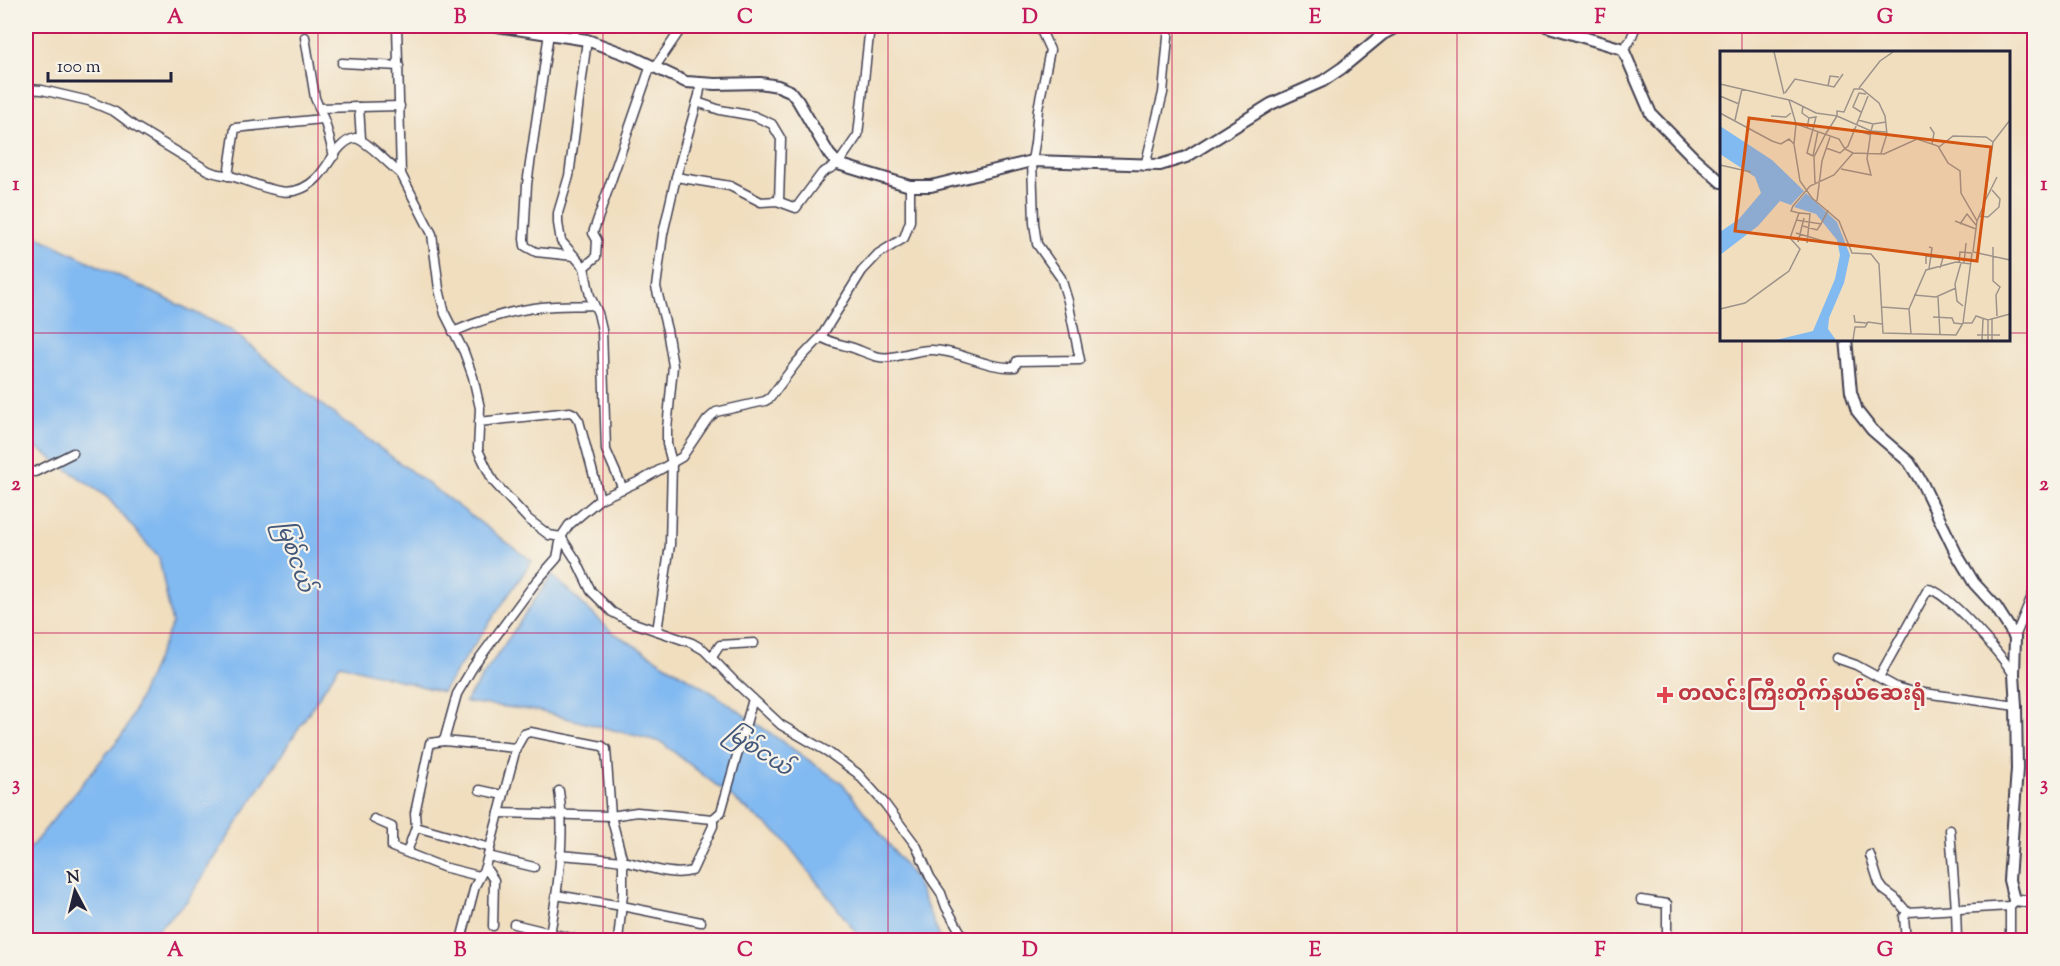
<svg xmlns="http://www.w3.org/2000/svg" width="2060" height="966" font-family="'Sorts Mill Goudy','Noto Sans Myanmar',serif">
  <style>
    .water { fill: #81b9f1; stroke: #526e96; stroke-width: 1.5 }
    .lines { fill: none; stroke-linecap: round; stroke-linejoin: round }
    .minor-casing { stroke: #413e4f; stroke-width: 11 }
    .tertiary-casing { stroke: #413e4f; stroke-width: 14 }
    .minor { stroke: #fff; stroke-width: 8 }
    .tertiary { stroke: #fff; stroke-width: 10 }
    .grid { fill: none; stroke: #c2185b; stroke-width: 1.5; stroke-opacity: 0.55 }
    .health-dot { fill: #e0444e; stroke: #f7f3e8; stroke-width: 2 }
    .labels { text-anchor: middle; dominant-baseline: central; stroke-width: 4.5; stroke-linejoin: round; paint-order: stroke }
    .health-label { font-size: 21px; font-weight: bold; fill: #be3a42; stroke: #f7f3e8; text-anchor: start }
    .water-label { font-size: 22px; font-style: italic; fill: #43577b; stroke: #f7f3e8 }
    .inset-road { fill: none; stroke: #9e938a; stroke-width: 1.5 }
    .view { fill: #d45411; fill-opacity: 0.15; stroke: #d45411; stroke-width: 3 }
    .inset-edge { fill: none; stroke: #22223b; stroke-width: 3 }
    .neatline { fill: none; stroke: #c2185b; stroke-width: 2 }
    .grid-label { font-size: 20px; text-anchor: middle; font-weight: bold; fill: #c2185b }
  </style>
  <rect width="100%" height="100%" fill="#f7f3e8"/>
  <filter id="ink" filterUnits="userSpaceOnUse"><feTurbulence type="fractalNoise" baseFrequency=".0167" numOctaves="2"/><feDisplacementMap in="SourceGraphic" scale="12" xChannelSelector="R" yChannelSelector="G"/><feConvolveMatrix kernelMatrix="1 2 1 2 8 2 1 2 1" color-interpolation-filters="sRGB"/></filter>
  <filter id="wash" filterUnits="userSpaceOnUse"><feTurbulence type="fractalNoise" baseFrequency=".008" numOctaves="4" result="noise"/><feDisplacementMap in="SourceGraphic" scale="24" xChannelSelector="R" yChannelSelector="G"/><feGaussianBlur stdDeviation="1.35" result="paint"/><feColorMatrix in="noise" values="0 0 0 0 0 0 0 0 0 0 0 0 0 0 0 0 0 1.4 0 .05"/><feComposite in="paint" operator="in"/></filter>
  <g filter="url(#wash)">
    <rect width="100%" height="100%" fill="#f0debf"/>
    <g class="water">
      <path d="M26,231L231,330L318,402L532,561L442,692L340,664L187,901L146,940H26V853L125,731L172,624L159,558L108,498L26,440Z"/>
      <path d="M552,575L612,632L714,694L843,784L915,879L941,940H862L781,836L661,742L538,711L465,702Z"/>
    </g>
  </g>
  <g filter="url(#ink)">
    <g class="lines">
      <g class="minor-casing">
        <g id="minor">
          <path d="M397,26L401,174L432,234L439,289L445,314L464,352L473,377L480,408L478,450L493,481L528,519L549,535L561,537L576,560L591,591L612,612L631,622L692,643L704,650L736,683L781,725L828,752L857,773L885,804L917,847L930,877L941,893L946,907L965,940"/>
          <path d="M549,33L527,184L524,239L525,246L536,252L574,256"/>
          <path d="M305,37L315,98L325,122L334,156"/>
          <path d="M574,37L575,26"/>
          <path d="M1623,49L1630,41L1636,26"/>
          <path d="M342,63L399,66"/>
          <path d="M655,67L683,26"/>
          <path d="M26,89L42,90L89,101L115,112L134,126L207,170C216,175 224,174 234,177C263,185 290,205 317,178C330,165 337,142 355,138C368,141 389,165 401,174"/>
          <path d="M697,102L720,110L754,116L772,124L781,139L779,201"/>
          <path d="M359,107L400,106"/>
          <path d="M319,108L359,107L361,139"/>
          <path d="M1145,166L1163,93L1169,26"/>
          <path d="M228,176L235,128L322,119"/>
          <path d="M676,177L730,186L761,202L777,201L796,208L822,173L838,164L858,135L870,26"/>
          <path d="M584,267L561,241L558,223V213L569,176L587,40"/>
          <path d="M453,332C481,320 512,310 542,307C559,305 577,306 594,305"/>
          <path d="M821,337C832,344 844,344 856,349C869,354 878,359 892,357C905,355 920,349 933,350C962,351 986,369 1015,367L1017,361L1080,360L1068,301L1061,278L1037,244L1034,223L1032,161L1035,143L1038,109L1050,50L1039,26"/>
          <path d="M479,422L570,412L574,414L579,421L600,499"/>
          <path d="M26,470L35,472L73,453"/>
          <path d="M623,489L606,450L602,330L598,313L590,296L584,267L596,257L597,240L593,233L651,65"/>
          <path d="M657,631L670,545L672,463L667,444V429L673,366L667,330L656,287L663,234L676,177L699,95L700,89L698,83"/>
          <path d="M2015,637L2034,591"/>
          <path d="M712,657L720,645L754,643"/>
          <path d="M1836,658L1856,665L1896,687L1910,691L2016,706"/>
          <path d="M1879,677L1928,589C1946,590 2004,657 2013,674"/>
          <path d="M516,748L524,734L530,732L602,746L606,749L611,816L623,862V894L618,940"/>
          <path d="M480,790L503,795"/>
          <path d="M499,813L611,816L637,812L713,819L721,812L753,699"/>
          <path d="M374,819L392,827V847L443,867L479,876"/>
          <path d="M416,827L490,848"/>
          <path d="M1950,830L1956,909L1957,940"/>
          <path d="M407,852L416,827L415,813L430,743L444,741"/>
          <path d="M560,855C580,857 601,858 622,861C644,865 670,877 692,871L713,826V819"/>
          <path d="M1870,855L1879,883L1884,890L1895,898L1907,912"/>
          <path d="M488,856L534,867"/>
          <path d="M485,867L494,880L493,926"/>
          <path d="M556,895L622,906L701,922"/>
          <path d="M1641,900L1667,904V940"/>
          <path d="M514,924L579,940"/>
          <path d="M461,940L475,886L485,867L516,748L444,741L457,694L473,667L535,583L557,558L561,537L569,525L600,499L642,480L682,457L707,420L716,412L765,401L770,398L797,362L821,337L862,271L878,254L904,238L910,221V186"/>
          <path d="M549,940C557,895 566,837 559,791"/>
          <path d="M1906,940L1904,917L1908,912L2010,906"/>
          <path d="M2010,940V906L2013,903"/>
        </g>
      </g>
      <g class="tertiary-casing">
        <g id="tertiary">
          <path d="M497,26L587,40L633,57L686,82L715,84L760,83L778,86L790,91L798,101L829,154L838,164L910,186H931L1032,161L1160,165L1186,157L1271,104L1323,81L1342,68L1383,34L1398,26"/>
          <path d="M1546,26L1623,49L1651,114L1693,157L1721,182"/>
          <path d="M1846,339L1851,392L1857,411L1872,430L1909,462L1922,483L1956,553L1974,583L1996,607L2015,637L2014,674L2016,706L2017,769L2009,880L2014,900L2034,902"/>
        </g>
      </g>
      <use href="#minor" class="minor"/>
      <use href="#tertiary" class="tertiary"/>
    </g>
  </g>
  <path class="grid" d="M318,26V940M603,26V940M888,26V940M1172,26V940M1457,26V940M1742,26V52M26,333H1721M2008,333H2034M1742,339V940M26,633H2034"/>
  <path class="health-dot" d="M1662 686h6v6h6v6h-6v6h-6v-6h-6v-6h6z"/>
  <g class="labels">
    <g class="health-label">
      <text x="1678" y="695">တလင်းကြီးတိုက်နယ်ဆေးရုံ</text>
    </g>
    <g class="water-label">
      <text transform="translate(293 557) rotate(71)">မြစ်ငယ်</text>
      <text transform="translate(758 752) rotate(33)">မြစ်ငယ်</text>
    </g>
  </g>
  <g transform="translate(1720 51)">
    <rect width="290" height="290" fill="#f0debf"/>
    <path d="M0,75L52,109L84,140L71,154L60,150L38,175L0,204V181L19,168L41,142L35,126L0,103ZM86,142L117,171L130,204L124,232L109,267L108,278L116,289H56L93,280L115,228L120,204L117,189L96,163L74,156Z" fill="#81b9f1"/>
    <path class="inset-road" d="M54,1L64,43M0,33L69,49L76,73L119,88L125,98L133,102L164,103L197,88L218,95L228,112L240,120L241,142L257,170L253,201L290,209M108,35L110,25L119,26M139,37L160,10L173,1M65,42L75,28L114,36L123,23M0,45L19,53M70,49L96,62L117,65V60L124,61L134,38H142L159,52L165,65L167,83L161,102M83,55L82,62L89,67L87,77M141,61L133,56L139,42L146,43M0,62L52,90L61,93L69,88L74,93M51,65L66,66L71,62M89,67L96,66L93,78M15,69L22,38M138,69L153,73L166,71M76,73L74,93L80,130L92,147L119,170L132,202L151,203L159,213L163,282L236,284L243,272H252L256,265L268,269L290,263M210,76L214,82L212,93M133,78L151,84M105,84L117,65L151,80L153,73M219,96L233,85L266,86L273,91M106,97L120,102L128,95L148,45M93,105L87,102L93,78M93,105L98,80M0,114L31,121M121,118L151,124L147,108L151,80L167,81M95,133L94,106L105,84M97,150L102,110L110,86M265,150L277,126M79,162L90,163L87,192M259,165L268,166L279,156L280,148L272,139M76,169L101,173L108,159M235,170L256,178M257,170L264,154L273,91L290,69M240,173L247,163L256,174M83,175L97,179L101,173M76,182L110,192M78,191L84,167M273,196V230L280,236L276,244L277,265M239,212L240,201L252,202M241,212L235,233L237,250L243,255M244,212L246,192M206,213V205L223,207L220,217M209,218L212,197L209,196M194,244L216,246L236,237M218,246L220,284M162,256L189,258M0,258L25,252L69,220L80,198L70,187L79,162L71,160L73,155L90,135L114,124L133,102M134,264L135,271L147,272M213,266L232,267L234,272L243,273M243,272L252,202M191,283L189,258L206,219L236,211L251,213M257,284H280M133,289L135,276H145L148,271L162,273M262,289L263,268M268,289V269M272,289V268"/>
    <path class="view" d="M29,67L271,96L257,210L15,180Z"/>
    <rect width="290" height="290" class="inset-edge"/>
  </g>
  <rect width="2060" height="966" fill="none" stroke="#f7f3e8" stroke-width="66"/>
  <g transform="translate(75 891) rotate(353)" stroke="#f7f3e8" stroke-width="4.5" paint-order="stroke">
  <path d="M0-4.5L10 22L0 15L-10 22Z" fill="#22223b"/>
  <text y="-9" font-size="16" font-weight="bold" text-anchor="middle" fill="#22223b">N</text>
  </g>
  <path d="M48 72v9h123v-9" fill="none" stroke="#22223b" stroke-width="3"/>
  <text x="57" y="72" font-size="18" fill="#22223b" stroke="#f7f3e8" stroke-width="4.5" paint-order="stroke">100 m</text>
  <rect x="33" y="33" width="1994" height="900" class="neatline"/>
  <g class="grid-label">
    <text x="175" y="23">A</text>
    <text x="460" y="23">B</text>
    <text x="745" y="23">C</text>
    <text x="1030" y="23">D</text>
    <text x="1315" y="23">E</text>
    <text x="1600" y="23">F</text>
    <text x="1885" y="23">G</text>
    <text x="16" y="190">1</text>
    <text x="2044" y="190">1</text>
    <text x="16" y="490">2</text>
    <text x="2044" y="490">2</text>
    <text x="16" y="790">3</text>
    <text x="2044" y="790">3</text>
    <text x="175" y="956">A</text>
    <text x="460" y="956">B</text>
    <text x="745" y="956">C</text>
    <text x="1030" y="956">D</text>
    <text x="1315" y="956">E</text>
    <text x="1600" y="956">F</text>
    <text x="1885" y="956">G</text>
  </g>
</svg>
